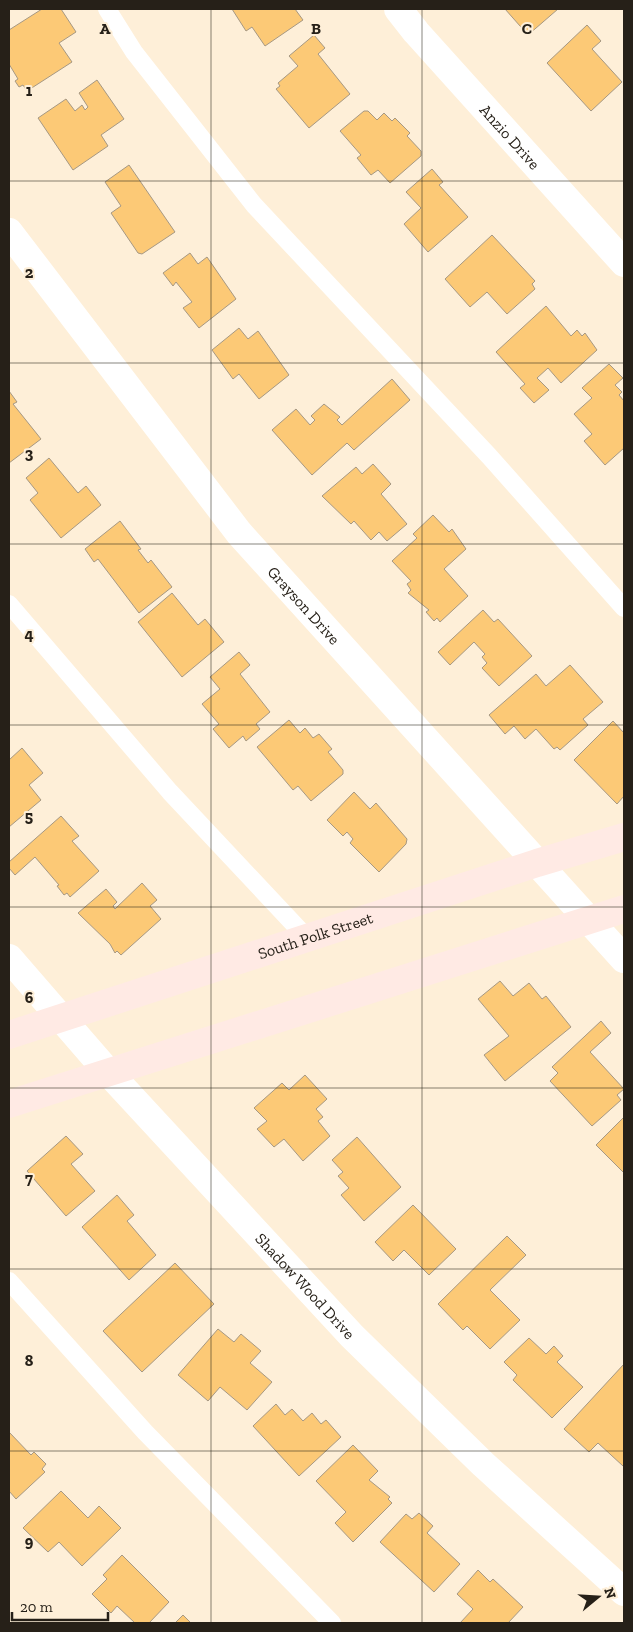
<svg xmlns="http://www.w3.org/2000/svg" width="633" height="1632" font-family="'Zilla Slab',serif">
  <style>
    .building { fill: #fcc976; stroke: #a69883 }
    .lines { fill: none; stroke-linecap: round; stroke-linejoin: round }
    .lane { stroke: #fff; stroke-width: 18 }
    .street { stroke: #fff; stroke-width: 28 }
    .secondary { stroke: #ffeae4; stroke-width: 28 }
    .grid { fill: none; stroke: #262018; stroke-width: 1; stroke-opacity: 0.55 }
    .labels { text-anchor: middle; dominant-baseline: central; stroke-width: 4; stroke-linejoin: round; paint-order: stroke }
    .street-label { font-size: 16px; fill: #262018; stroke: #feefd8 }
    .grid-label { font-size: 16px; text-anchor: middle; font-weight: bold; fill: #262018; stroke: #feefd8; stroke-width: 4; stroke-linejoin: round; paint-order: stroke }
  </style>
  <rect width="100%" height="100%" fill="#feefd8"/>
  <g class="building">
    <path d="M42,9H61L76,32L59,43L72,62L27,91L23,85L19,87L15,81L18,79L9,64V30Z"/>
    <path d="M232,9H295L303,20L265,46L252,27L246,31Z"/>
    <path d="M505,9H558L528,35Z"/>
    <path d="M587,25L601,41L592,49L622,82L591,111L547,63Z"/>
    <path d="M314,35L325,48L318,54L350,94L309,128L276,89L280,86L278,83L298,66L289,56Z"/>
    <path d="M97,80L124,119L101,135L108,146L73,170L38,118L66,99L75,111L82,105L85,110L88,107L79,93Z"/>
    <path d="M364,111H368L377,120L384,113L392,121L395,118L410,133L407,136L421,151V156L390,183L378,170L371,175L357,158L361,155L340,131Z"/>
    <path d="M129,165L175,232L142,254L138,253L111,213L121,206L105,182Z"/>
    <path d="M432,169L443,182L439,185L468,217L428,252L404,224L421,208L406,192Z"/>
    <path d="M492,235L535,281L532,284L535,289L507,314L487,292L470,307L445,279Z"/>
    <path d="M190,253L198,264L207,257L236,299L199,328L183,308L192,302L176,282L173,286L163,273Z"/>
    <path d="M546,306L571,336L577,330L582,336L585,333L597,350L561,383L548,368L537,378L549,390L534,403L520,388L525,384L496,352Z"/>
    <path d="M239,328L248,339L258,331L289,375L259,399L239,374L233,379L212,350Z"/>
    <path d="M609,364L623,378L615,385L622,392L619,395L624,401V448L605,465L584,441L592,434L574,414L592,398L582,388Z"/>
    <path d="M392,379L410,400L354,450L347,443L312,475L272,430L296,409L310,425L315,420L311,416L324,404L340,417L337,420L342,425Z"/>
    <path d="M9,391L17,402L13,404L41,439L9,463Z"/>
    <path d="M49,458L78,493L86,486L101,505L61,538L30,500L38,493L26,478Z"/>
    <path d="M373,464L391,484L381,494L407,524L387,541L379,532L371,540L354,521L351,524L322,496L356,467L362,474Z"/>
    <path d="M433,515L449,532L452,529L466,549L444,569L468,596L440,622L437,618L434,621L426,612L429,610L408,593L411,590L407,584L411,581L392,561L417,538L413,534Z"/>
    <path d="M120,521L141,549L138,550L148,563L151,560L172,587L139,613L98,559L94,562L85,549Z"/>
    <path d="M172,593L198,625L205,619L224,642L182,677L138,622Z"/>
    <path d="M483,610L494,622L498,619L532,656L499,686L482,668L487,663L482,657L485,654L474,642L450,665L438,652Z"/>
    <path d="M239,652L250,665L240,674L270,712L256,724L260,729L246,741L243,736L229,748L213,729L219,724L202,704L220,689L210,677Z"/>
    <path d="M570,665L603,702L583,719L588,725L560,750L557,747L554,749L536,729L525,739L514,726L505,734L489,715L536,674L546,686Z"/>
    <path d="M289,720L300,733L305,728L313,738L319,734L332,749L328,752L343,770V774L311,801L298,786L293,790L257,747Z"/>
    <path d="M613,721L624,733V796L617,804L574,760Z"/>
    <path d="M22,748L43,773L29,785L41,800L9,827V760Z"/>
    <path d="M354,792L370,809L376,803L407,839L406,844L379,872L350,843L353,839L347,832L343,836L327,820Z"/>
    <path d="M61,816L79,836L72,841L99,871L70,897L67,893L64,895L57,886L59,885L35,857L15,875L9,868V862Z"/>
    <path d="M142,883L157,900L150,906L161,919L121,955L117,951L115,953L110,944L78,913L106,889L117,902L113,906L115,909Z"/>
    <path d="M500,981L513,996L529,983L542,999L546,996L571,1027L505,1081L484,1055L509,1036L478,999Z"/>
    <path d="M601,1021L611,1033L590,1052L624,1089L617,1095L621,1100L592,1126L550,1081L558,1073L552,1067Z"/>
    <path d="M305,1075L327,1099L316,1109L323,1117L318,1121L330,1136L303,1161L284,1139L274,1147L257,1129L267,1121L254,1108L282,1083L289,1090Z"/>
    <path d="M624,1117V1173L596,1145Z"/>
    <path d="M66,1136L83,1154L71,1164L95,1191L66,1216L27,1171Z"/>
    <path d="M357,1137L401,1187L364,1221L341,1195L349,1188L338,1176L343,1172L332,1160Z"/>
    <path d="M117,1195L134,1215L127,1221L156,1255L129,1280L82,1227Z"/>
    <path d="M413,1205L456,1249L429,1275L404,1250L393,1261L375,1242Z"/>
    <path d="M507,1236L526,1255L490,1290L520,1320L490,1349L467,1326L463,1330L438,1304Z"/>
    <path d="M175,1263L214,1304L142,1372L103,1331Z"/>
    <path d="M218,1329L234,1342L241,1334L261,1351L250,1363L272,1382L247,1410L220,1387L208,1401L178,1375Z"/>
    <path d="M529,1338L546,1354L554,1346L563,1356L557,1362L583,1387L552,1418L513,1380L517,1375L504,1362Z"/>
    <path d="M624,1364V1464L623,1466L598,1443L589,1452L564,1429Z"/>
    <path d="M276,1404L285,1415L292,1409L303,1421L312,1413L321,1424L326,1420L341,1437L299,1476L253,1426Z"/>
    <path d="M9,1432L31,1455L34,1452L46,1464L42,1469L45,1472L16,1499L9,1491Z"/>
    <path d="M353,1445L378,1471L369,1480L390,1497L388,1499L392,1503L353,1542L335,1523L346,1512L316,1481Z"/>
    <path d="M61,1491L88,1518L99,1506L121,1528L82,1566L59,1542L48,1552L23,1528Z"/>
    <path d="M419,1513L433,1526L427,1533L460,1564L434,1592L380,1542L406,1514L412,1519Z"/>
    <path d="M122,1555L169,1602L149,1623H135L117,1606L111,1613L92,1594L107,1579L103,1575Z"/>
    <path d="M478,1570L490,1582L493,1579L523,1607L508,1623H460L473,1609L457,1594Z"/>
    <path d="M183,1615L191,1623H175Z"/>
  </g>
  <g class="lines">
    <g class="lane">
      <path d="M107,9L134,52L254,205L489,456L624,608"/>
      <path d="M9,604L170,792L307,938"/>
      <path d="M9,1281L145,1432L332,1623"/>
    </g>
    <g class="street">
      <path id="s1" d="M398,9L416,32L624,263"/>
      <path id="s2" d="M9,232L239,533L624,959"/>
      <path id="s3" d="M9,958L107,1071L352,1336L483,1464L624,1592"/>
    </g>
    <g class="secondary">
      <path id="s4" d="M9,1035L537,863L624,837"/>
      <path d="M9,1104L624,909"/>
    </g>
  </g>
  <path class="grid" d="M211,9V1623M422,9V1623M9,181H624M9,363H624M9,544H624M9,725H624M9,907H624M9,1088H624M9,1269H624M9,1451H624"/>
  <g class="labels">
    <g class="street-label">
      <text stroke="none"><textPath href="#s1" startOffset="170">Anzio Drive</textPath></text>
      <text stroke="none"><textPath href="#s2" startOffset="476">Grayson Drive</textPath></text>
      <text stroke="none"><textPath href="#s4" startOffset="322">South Polk Street</textPath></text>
      <text stroke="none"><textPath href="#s3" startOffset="442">Shadow Wood Drive</textPath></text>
    </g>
  </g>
  <g class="grid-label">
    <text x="105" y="34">A</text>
    <text x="316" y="34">B</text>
    <text x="527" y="34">C</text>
    <text x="29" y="96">1</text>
    <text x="29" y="278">2</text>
    <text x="29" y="459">3</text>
    <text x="29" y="640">4</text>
    <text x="29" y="822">5</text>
    <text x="29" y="1003">6</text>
    <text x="29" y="1184">7</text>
    <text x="29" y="1366">8</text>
    <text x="29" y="1547">9</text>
  </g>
  <rect width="633" height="1632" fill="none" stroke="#262018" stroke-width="20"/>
  <g transform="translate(598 1597) rotate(72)" stroke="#feefd8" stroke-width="4" paint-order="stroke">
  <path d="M0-4L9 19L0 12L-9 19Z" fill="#262018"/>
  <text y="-8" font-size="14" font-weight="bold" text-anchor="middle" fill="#262018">N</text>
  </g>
  <path d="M12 1612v8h96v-8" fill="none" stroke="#262018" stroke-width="2.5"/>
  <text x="20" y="1612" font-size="15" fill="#262018" stroke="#feefd8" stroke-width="4" paint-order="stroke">20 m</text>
</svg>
